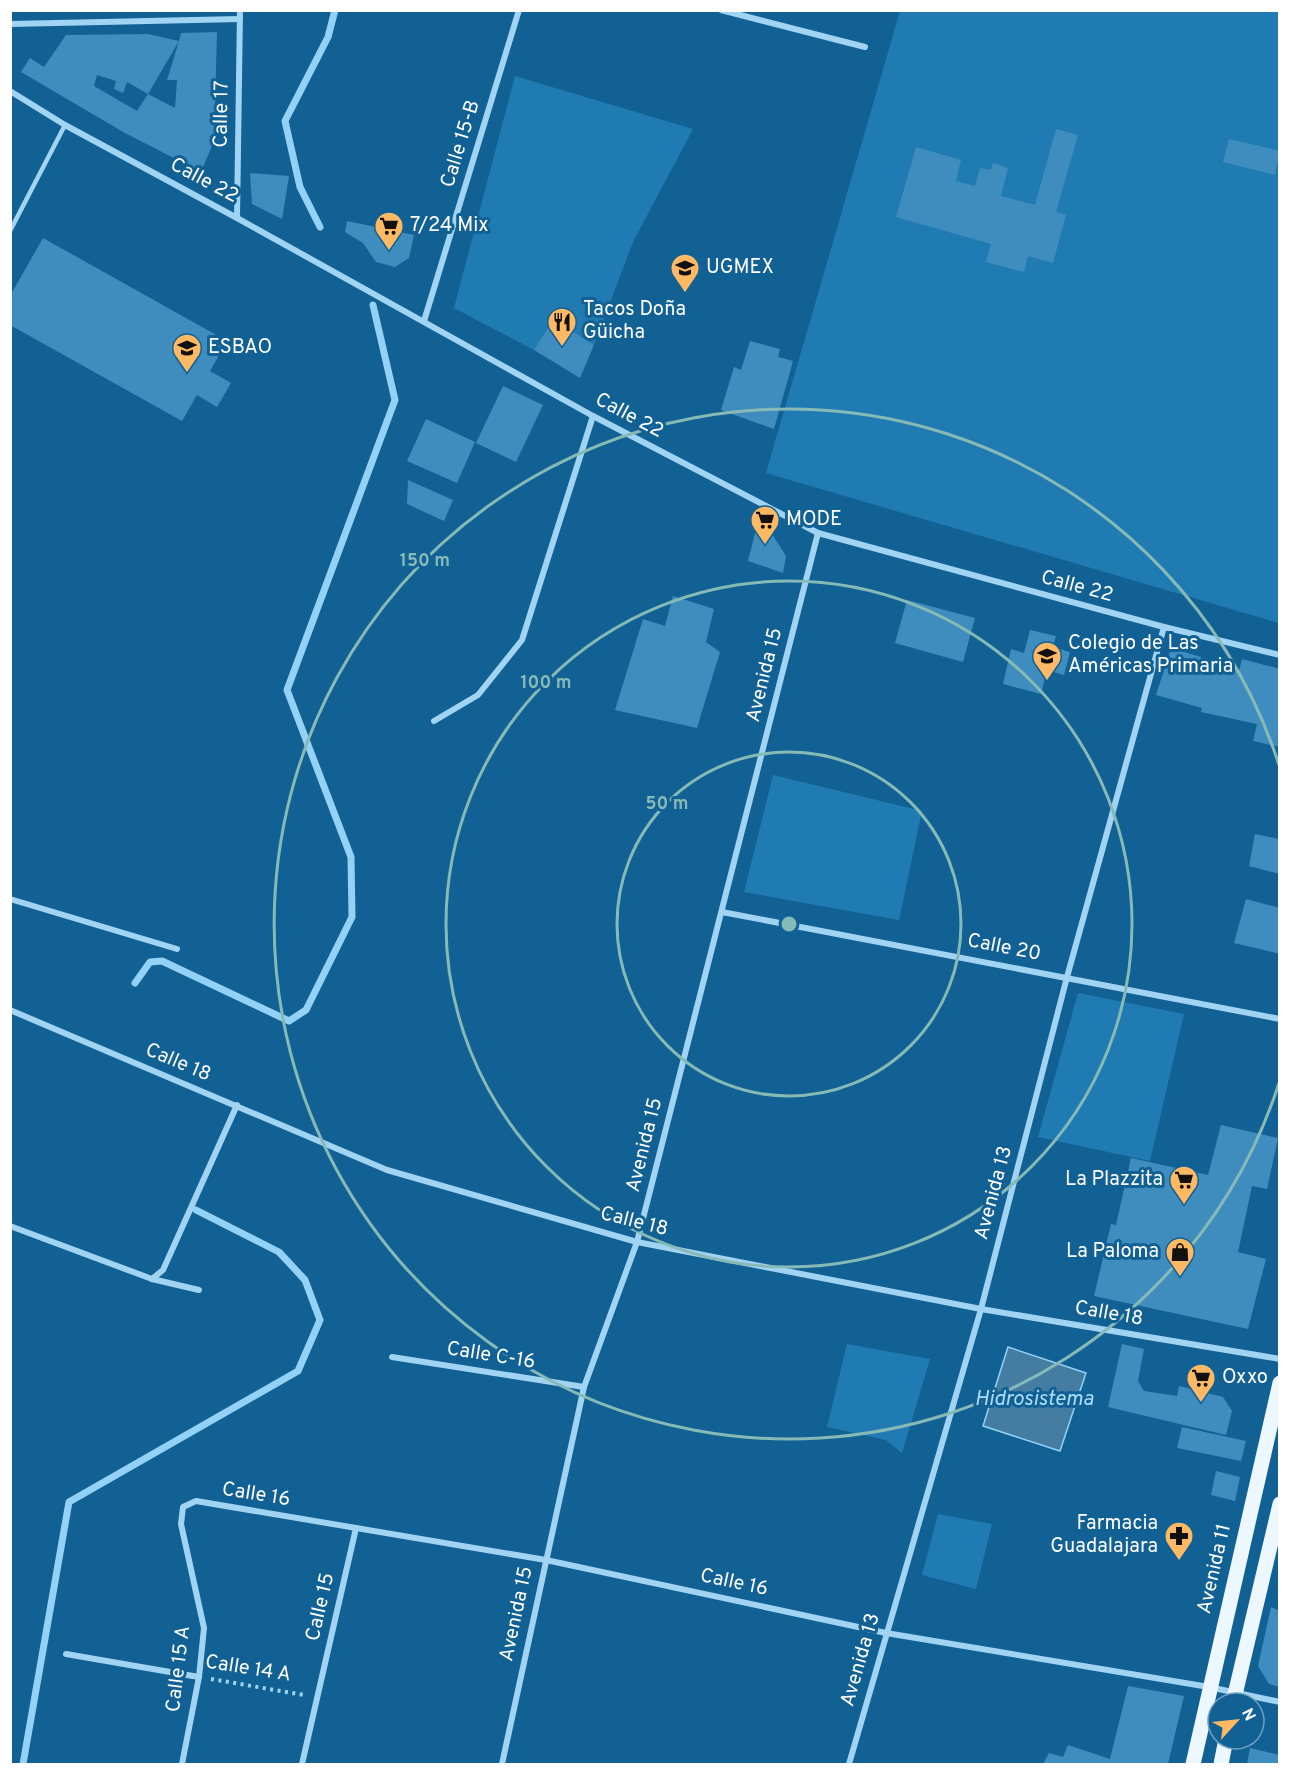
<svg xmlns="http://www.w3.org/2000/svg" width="1290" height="1775" font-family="Overpass,sans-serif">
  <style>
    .green { fill: #217bb3 }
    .water { fill: #457da2; stroke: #93d1f6; stroke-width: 1.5 }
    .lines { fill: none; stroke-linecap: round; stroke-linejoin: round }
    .stream { stroke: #93d1f6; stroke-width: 7 }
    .building { fill: #3f8dbf; fill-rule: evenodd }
    .path { stroke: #a1d4f3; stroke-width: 4; stroke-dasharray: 3 4.5; stroke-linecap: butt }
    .lane { stroke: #a1d4f3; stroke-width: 4.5 }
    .street { stroke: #a1d4f3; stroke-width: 6 }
    .primary { stroke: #edf7ff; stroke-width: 15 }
    .ring { fill: none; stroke: #87bab6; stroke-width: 3 }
    .labels { text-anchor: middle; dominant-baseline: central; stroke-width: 6; stroke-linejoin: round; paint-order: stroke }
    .street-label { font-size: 20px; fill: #fff; stroke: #126195 }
    .poi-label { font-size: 20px; fill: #fff; stroke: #126195; text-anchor: start }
    .water-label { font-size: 21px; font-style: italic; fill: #adddfa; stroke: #126195 }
    .centre { fill: #87bab6; stroke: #126195; stroke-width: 3 }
    .ring-label { font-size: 18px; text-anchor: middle; font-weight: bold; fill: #87bab6; stroke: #126195; stroke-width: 6; stroke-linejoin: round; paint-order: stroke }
  </style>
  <rect width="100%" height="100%" fill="#126195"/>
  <g class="green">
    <path d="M900,11H1279V623L766,473Z"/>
    <path d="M515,76L693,129L633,242L594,345L553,319L534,350L454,308Z"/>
    <path d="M773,775L922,811L899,920L744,892Z"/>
    <path d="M1078,993L1184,1014L1150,1161L1038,1137Z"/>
    <path d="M847,1344L930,1359L902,1453L886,1440L827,1427Z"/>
    <path d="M938,1514L992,1524L976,1589L922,1575Z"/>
  </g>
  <path class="water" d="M1008,1347L1086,1373L1060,1451L983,1426Z"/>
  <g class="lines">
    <g class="stream">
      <path d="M320,227L300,187L285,121L328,37L335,10"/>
      <path d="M135,983L150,962L162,961L289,1021L306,1010L352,917L351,857L287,690L395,400L373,305"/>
      <path d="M23,1764L69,1502L298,1371L320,1320L305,1280L279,1252L196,1210"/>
    </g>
  </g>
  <g class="building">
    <path d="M217,32L214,141L201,172L125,133L21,72L30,58L44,67L66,35L148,34L179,41L181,33ZM179,41L167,80H177L175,108L148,94L137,111L94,86L97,75L116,81L114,89L123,93L127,82L148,94Z"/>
    <path d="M1056,129L1078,135L1056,212L1066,215L1053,263L1028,256L1024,272L986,262L991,244L896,217L916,147L961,160L956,181L975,186L980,168L991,170L993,163L1008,168L1001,196L1035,205Z"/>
    <path d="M1229,139L1280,151L1275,175L1223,162Z"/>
    <path d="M250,173L289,176L282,219L252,204Z"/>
    <path d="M347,221L414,235L409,258L395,267L376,262L363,243L345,232Z"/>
    <path d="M43,238L227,341L210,371L231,383L217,407L197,395L182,421L10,325V296Z"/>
    <path d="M553,319L594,345L580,378L534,350Z"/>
    <path d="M750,341L780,349L778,357L793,361L774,429L721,410L734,367L741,370Z"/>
    <path d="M503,386L543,405L516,462L476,443Z"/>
    <path d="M426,419L475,442L457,483L407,461Z"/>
    <path d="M408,480L453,500L444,521L407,504Z"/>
    <path d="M756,529L772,534L786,556L783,573L748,561Z"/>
    <path d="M673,596L714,609L706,642L720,652L697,728L615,710L643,619L665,626Z"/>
    <path d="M907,600L975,618L963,662L895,643Z"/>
    <path d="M1030,630L1056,636L1053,647L1070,652L1064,675L1047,670L1041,694L1003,684L1011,649L1024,653Z"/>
    <path d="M1171,648L1201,657L1197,671L1210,675L1211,670L1230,675L1232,669L1239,671L1242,659L1280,669V747L1253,741L1257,724L1201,712L1202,708L1156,695Z"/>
    <path d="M1255,834L1280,839V874L1249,866Z"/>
    <path d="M1246,899L1280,908V954L1234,943Z"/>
    <path d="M1221,1125L1278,1138L1267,1189L1252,1186L1238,1252L1266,1259L1248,1329L1094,1296L1111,1224L1116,1225L1131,1158L1208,1175Z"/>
    <path d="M1122,1344L1144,1349L1138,1381L1144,1391L1177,1396L1179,1386L1223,1397L1232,1411L1226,1435L1108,1407Z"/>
    <path d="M1182,1427L1246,1441L1241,1461L1177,1448Z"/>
    <path d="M1216,1471L1240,1477L1235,1501L1211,1495Z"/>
    <path d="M1271,1607L1280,1611V1687L1269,1684L1258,1666Z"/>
    <path d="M1128,1686L1184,1696L1168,1764H1043L1049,1753L1063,1757L1068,1745L1110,1759Z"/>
    <path d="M1250,1748L1280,1755V1764H1247Z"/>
  </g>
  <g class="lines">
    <path class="path" d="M211,1679L304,1695"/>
    <path class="lane" d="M10,231L65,125"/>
    <g class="street">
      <path d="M721,10L865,47"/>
      <path d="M10,24L240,19"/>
      <path d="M10,91L65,125L237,218L593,416L818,533L1164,627L1280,655"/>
      <path d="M237,218L240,10"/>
      <path d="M424,321L519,10"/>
      <path d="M434,721L478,695L522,640L593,416"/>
      <path d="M10,899L177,949"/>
      <path d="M722,912L1280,1019"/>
      <path d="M10,1010L387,1170L637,1242L981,1309L1280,1359"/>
      <path d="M10,1226L152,1279L199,1290"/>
      <path d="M152,1279L163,1270L237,1105"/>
      <path d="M392,1357L584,1387"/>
      <path d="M66,1654L199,1677"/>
      <path d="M182,1764L199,1677L204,1628L181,1524L183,1507L196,1501L546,1560L886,1633L1209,1687L1280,1702"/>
      <path d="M302,1764L356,1528"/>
      <path d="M502,1764L584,1387L637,1242L818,533"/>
      <path d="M849,1764L981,1309L1067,977L1164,627"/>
    </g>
    <g class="primary">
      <path d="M1233,1703L1280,1504"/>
      <path d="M1193,1764L1280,1383"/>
      <path d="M1221,1764L1226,1739"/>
    </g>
  </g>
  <g class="ring">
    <circle cx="789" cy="924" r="172"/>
    <circle cx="789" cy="924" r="343"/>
    <path d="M1279 1083A515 515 0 1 1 1279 765"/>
  </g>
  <defs>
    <g id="supermarket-pin" transform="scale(1.5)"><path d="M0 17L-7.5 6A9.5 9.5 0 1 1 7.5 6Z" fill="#ffb963" stroke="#126195"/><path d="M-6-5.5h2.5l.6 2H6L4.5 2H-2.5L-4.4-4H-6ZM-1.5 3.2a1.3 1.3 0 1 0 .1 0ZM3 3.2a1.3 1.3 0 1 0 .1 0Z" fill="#111"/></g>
    <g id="school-pin" transform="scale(1.5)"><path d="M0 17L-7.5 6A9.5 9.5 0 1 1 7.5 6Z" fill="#ffb963" stroke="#126195"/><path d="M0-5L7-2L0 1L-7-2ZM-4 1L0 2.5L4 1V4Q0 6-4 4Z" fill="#111"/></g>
    <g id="restaurant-pin" transform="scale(1.5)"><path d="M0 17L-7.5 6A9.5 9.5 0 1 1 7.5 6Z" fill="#ffb963" stroke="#126195"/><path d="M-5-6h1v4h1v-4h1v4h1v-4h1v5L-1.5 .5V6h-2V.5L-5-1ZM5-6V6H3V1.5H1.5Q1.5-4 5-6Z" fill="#111"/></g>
    <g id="shop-pin" transform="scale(1.5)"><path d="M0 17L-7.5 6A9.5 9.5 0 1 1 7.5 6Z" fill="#ffb963" stroke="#126195"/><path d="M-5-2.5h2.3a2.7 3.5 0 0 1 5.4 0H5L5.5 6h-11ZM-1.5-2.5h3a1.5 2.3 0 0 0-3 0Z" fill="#111"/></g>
    <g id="pharmacy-pin" transform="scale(1.5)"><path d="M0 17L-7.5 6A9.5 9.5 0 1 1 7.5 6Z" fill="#ffb963" stroke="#126195"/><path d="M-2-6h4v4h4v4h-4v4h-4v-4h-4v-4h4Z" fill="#111"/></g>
  </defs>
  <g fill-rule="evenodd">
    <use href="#supermarket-pin" x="389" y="226"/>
    <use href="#school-pin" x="685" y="268"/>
    <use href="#restaurant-pin" x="562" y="322"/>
    <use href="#school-pin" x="187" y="348"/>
    <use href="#supermarket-pin" x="765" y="520"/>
    <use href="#school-pin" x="1047" y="656"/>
    <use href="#supermarket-pin" x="1184" y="1180"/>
    <use href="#shop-pin" x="1180" y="1252"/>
    <use href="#supermarket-pin" x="1201" y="1378"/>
    <use href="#pharmacy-pin" x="1179" y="1536"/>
  </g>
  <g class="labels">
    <g class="street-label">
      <text transform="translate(222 114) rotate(-89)">Calle 17</text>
      <text transform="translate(461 144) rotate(-73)">Calle 15-B</text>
      <text transform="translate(204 181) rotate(28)">Calle 22</text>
      <text transform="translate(629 416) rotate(28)">Calle 22</text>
      <text transform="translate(1077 587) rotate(15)">Calle 22</text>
      <text transform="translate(765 675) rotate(-76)">Avenida 15</text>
      <text transform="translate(1004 948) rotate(11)">Calle 20</text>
      <text transform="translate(178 1063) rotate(23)">Calle 18</text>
      <text transform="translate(645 1145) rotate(-76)">Avenida 15</text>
      <text transform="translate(994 1193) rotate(-75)">Avenida 13</text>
      <text transform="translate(634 1222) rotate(14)">Calle 18</text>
      <text transform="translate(1109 1314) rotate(10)">Calle 18</text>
      <text transform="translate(491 1356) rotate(9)">Calle C-16</text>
      <text transform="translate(256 1495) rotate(9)">Calle 16</text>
      <text transform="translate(1215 1569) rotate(-77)">Avenida 11</text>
      <text transform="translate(734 1583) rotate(12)">Calle 16</text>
      <text transform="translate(321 1607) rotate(-77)">Calle 15</text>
      <text transform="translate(517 1614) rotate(-78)">Avenida 15</text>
      <text transform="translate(861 1660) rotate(-74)">Avenida 13</text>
      <text transform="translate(179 1669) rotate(-83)">Calle 15 A</text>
      <text transform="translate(248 1669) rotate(9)">Calle 14 A</text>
    </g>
    <g class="poi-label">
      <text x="410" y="226">7/24 Mix</text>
      <text x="706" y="268">UGMEX</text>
      <text x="583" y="310">Tacos Doña<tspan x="583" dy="23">Güicha</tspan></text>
      <text x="208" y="348">ESBAO</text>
      <text x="786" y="520">MODE</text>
      <text x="1068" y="644">Colegio de Las<tspan x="1068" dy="23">Américas Primaria</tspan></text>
      <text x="1163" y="1180" text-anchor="end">La Plazzita</text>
      <text x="1159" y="1252" text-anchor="end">La Paloma</text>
      <text x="1222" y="1378">Oxxo</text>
      <text x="1158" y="1524" text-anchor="end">Farmacia<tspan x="1158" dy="23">Guadalajara</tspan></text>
    </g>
    <g class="water-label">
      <text x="1034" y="1399">Hidrosistema</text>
    </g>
  </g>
  <circle cx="789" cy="924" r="9" class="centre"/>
  <g class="ring-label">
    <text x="425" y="566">150 m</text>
    <text x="546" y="688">100 m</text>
    <text x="667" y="809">50 m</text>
  </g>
  <rect width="1290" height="1775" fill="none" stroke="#ffffff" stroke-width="24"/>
  <g transform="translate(1236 1721) rotate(63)"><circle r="28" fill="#126195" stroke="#71a0bf" stroke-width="1.5"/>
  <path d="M0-4.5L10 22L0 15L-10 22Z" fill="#ffb963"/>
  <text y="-9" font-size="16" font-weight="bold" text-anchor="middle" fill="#ffffff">N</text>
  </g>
</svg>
